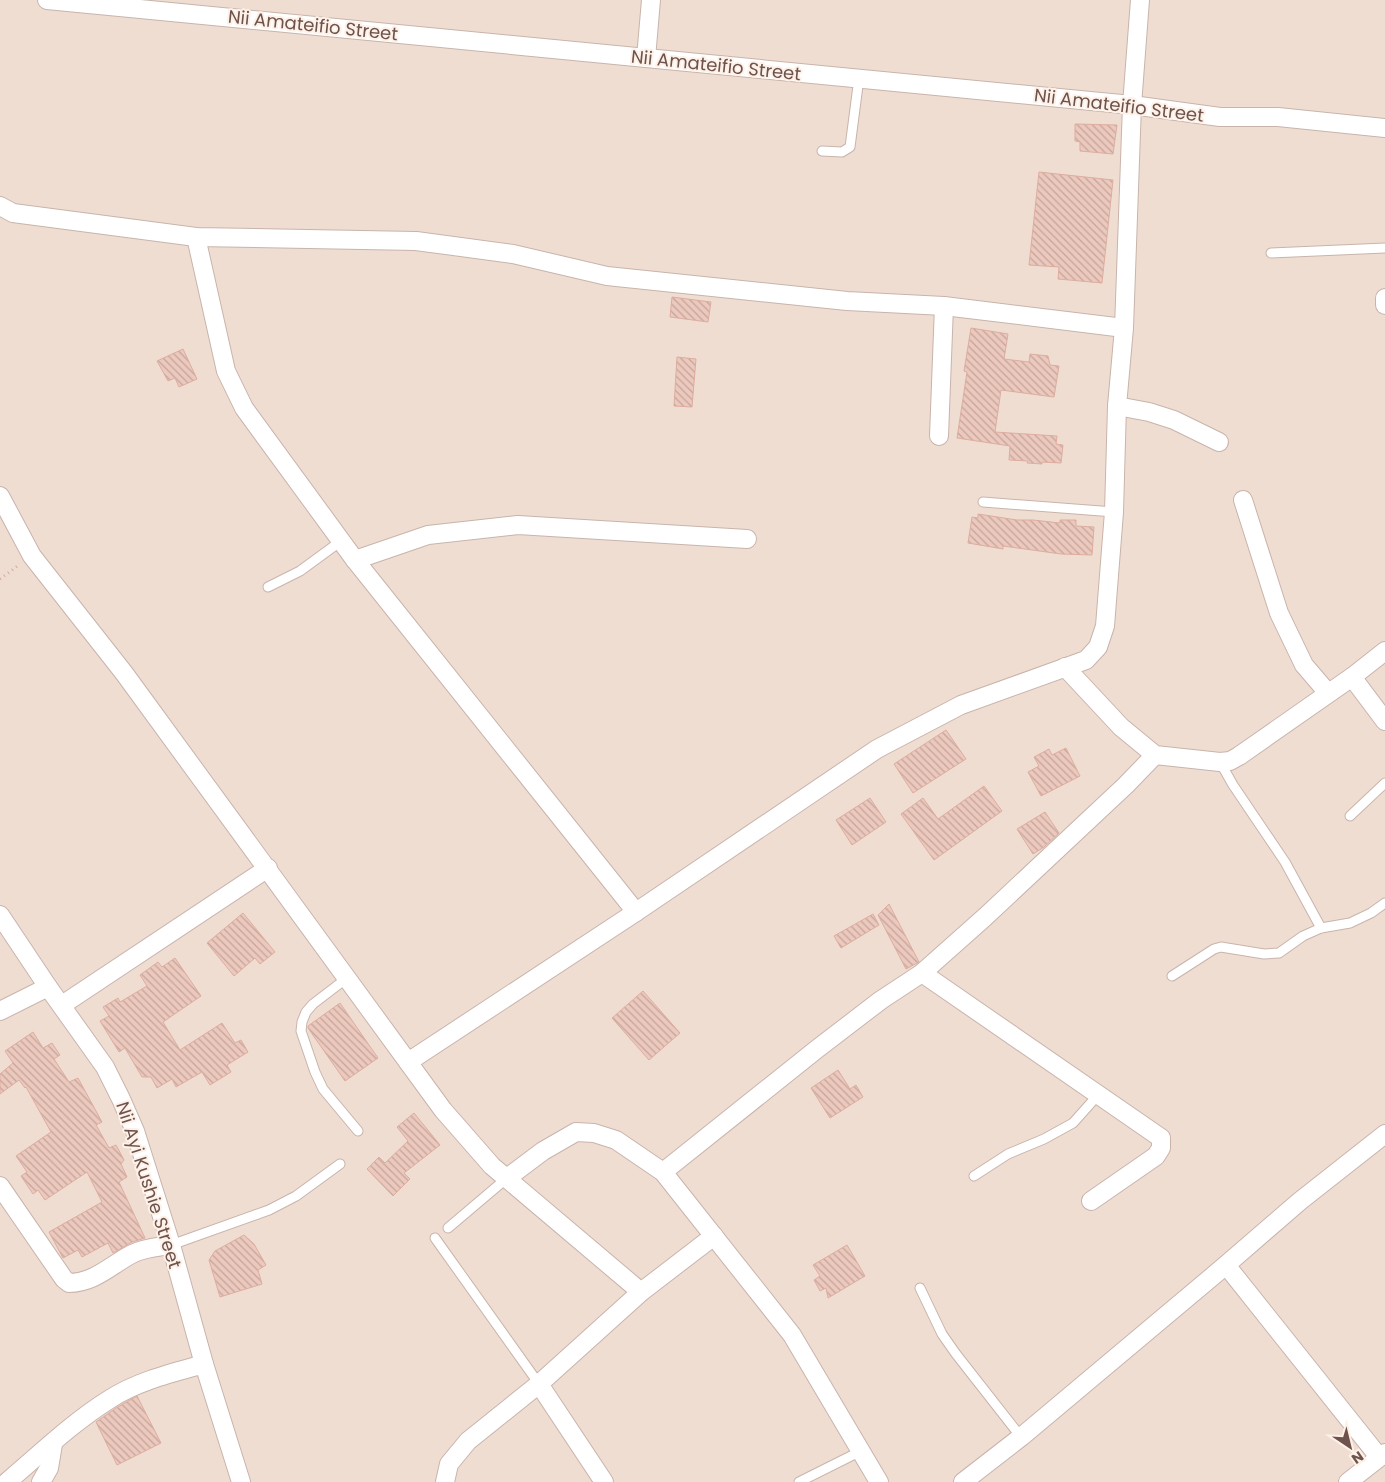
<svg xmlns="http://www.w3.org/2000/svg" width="1385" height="1482" font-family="Poppins,sans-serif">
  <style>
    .residential { fill: #f0ddd2 }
    .building { fill: url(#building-back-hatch); stroke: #ddad9f }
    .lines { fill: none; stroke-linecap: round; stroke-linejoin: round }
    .lane-casing { stroke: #c8b4ab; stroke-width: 11 }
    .street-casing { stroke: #c8b4ab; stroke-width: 20 }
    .path { stroke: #d0aca1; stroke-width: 3; stroke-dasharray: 1 4; stroke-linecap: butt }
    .lane { stroke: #fff; stroke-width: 9 }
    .street { stroke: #fff; stroke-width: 18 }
    .labels { text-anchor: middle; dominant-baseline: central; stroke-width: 4; stroke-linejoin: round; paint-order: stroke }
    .street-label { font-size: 18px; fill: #6e524c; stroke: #fdf1e8 }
  </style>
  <defs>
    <pattern id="building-back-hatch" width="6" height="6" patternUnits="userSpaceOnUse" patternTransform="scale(1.25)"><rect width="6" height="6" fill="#ecc8bd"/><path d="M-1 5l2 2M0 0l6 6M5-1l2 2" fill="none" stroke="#c3a59c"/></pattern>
  </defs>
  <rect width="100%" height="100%" fill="#f9ede2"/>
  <rect class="residential" x="0" y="0" width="1385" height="1482"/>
  <g class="building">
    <path d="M1075,124L1117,125L1113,154L1080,151V142L1075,141Z"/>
    <path d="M1039,172L1113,180L1102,283L1058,279L1059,267L1029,265Z"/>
    <path d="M672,297L711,302L708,322L670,317Z"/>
    <path d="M971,328L1008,334L1004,359L1029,362L1030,354L1048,356L1050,365L1059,366L1054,397L1001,390L995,432L1057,436L1056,444L1063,445L1061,463L1042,462V464L1027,463L1028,461L1009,460L1010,446L957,438L967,372L964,371Z"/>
    <path d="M183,349L197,379L179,387L175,378L168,381L157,361Z"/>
    <path d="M677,357L696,359L692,407L674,406Z"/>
    <path d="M978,514L1017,520H1033L1060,523V520H1076V526L1094,527L1092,555L1061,554L1003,546V549L968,543L972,517L978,518Z"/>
    <path d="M946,730L966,759L913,793L894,764Z"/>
    <path d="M1066,748L1080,776L1041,796L1028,772L1039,766L1034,757L1049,749L1052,755Z"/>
    <path d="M984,786L1002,811L934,860L901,814L923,798L938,819Z"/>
    <path d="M870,798L886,822L852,845L836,820Z"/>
    <path d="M1045,812L1059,833L1044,847L1033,854L1017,829Z"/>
    <path d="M889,904L919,962L906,969L878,915Z"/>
    <path d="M243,913L275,952L260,964L255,958L234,976L207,943Z"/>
    <path d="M873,914L879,925L841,948L834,936Z"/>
    <path d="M175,958L201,996L163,1022L180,1050L222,1023L235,1043L241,1040L248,1052L227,1065L231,1072L210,1085L202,1072L176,1087L172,1079L157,1088L151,1077H142L125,1048L119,1052L100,1021L109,1016L103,1007L118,998L120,1002L147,986L140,975L158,962L162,967Z"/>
    <path d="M643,991L680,1033L649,1060L612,1018Z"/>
    <path d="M340,1003L378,1058L345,1081L308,1028V1026Z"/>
    <path d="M33,1032L43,1048L52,1043L60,1055L54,1059L69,1082L78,1078L102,1122L96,1125L109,1148L116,1145L124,1160L121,1164L127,1177L119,1182L145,1238L132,1242L113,1253L108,1243L82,1257L78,1250L63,1258L49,1232L102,1202L87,1172L45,1200L38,1190L33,1194L21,1176L27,1172L16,1156L51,1132L26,1087L25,1088L19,1080L0,1094V1074L13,1063L5,1051Z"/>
    <path d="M838,1070L850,1089L856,1085L863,1097L830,1118L811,1088Z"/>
    <path d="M414,1113L440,1145L404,1173L410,1179L393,1196L367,1169L379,1157L385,1163L408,1141L397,1127Z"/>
    <path d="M244,1235L254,1244L266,1265L258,1270L262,1284L220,1297L209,1260L215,1251Z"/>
    <path d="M847,1245L865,1276L828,1298L826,1288L820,1291L814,1280L820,1276L813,1265Z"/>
    <path d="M137,1396L161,1443L117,1465L96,1422L116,1408Z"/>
  </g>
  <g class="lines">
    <g class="lane-casing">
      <g id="lane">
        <path d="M822,151L842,152L850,147L859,78"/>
        <path d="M1271,253L1385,248"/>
        <path d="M983,502L1114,512"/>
        <path d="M268,587L300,571L341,541"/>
        <path d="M1220,762L1233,785L1285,862L1321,928"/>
        <path d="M1350,816L1385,783"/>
        <path d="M1172,976L1214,949L1221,947L1264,954L1279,953L1303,936L1321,928L1350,923L1371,913L1385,903"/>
        <path d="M347,978L313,1004L306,1012L302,1022L301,1031L315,1072L323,1089L358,1131"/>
        <path d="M974,1176L1008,1154L1044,1139L1073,1123L1098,1095"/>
        <path d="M448,1228L507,1178"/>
        <path d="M435,1238L539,1384"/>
        <path d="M171,1245L269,1210L296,1196L340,1164"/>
        <path d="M920,1288L942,1334L956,1354L1021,1437"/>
        <path d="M799,1482L861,1451"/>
      </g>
    </g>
    <g class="street-casing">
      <g id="street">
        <path d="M47,0L1132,105L1220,117H1278L1385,128"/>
        <path d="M646,58L651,0"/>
        <path d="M0,206L13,213L196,237L416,241L513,254L607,276L847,301L944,306L1124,328"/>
        <path d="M196,237L226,371L244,408L355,560L636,912"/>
        <path d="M1385,298V305"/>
        <path d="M1117,406L1149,412L1174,420L1219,442"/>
        <path d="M939,436L944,306"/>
        <path d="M0,496L32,556L124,673L443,1110L492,1166L641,1292"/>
        <path d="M1243,500L1279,613L1304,665L1328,693"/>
        <path d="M355,560L428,535L518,525L747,539"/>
        <path d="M1065,667L1121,727L1155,755L1220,762L1230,761L1239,756L1352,677L1385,651"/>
        <path d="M1352,677L1385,721"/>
        <path d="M0,915L48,987L105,1067L121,1099L135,1131L171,1245L204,1364L241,1482"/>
        <path d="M922,973L1161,1138V1148L1156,1156L1091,1201"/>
        <path d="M62,1005L268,868"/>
        <path d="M0,1011L48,987"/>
        <path d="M408,1062L636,912L877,749L961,705L1086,660L1098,647L1105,626L1114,512L1117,406L1124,328L1132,105L1140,0"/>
        <path d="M663,1172L817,1049L881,1000L922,973L985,917L1126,785L1155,755"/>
        <path d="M507,1178L543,1151L576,1132L594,1133L616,1140L663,1172L792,1335L879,1482"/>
        <path d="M0,1186L64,1279L69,1283C94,1283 111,1265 132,1254C143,1248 159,1247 171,1245"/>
        <path d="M1226,1265L1379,1457"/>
        <path d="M539,1384L604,1482"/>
        <path d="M7,1482C40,1454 73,1422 110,1399C138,1381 172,1373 204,1364"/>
        <path d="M41,1482L49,1468L53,1444"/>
        <path d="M445,1482L449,1464L468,1441L539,1384L641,1292L714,1236"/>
        <path d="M963,1482L1021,1437L1226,1265L1300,1201L1385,1134"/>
        <path d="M1348,1482L1385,1453"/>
      </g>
    </g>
    <path class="path" d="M0,579L19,565"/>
    <use href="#lane" class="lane"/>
    <use href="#street" class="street"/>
  </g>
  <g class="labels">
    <g class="street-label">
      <text transform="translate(313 25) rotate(6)">Nii Amateifio Street</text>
      <text transform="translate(716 65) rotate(6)">Nii Amateifio Street</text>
      <text transform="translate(1119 105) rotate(7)">Nii Amateifio Street</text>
      <text transform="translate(149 1185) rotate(72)">Nii Ayi Kushie Street</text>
    </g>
  </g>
  <g transform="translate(1350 1447) rotate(145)" stroke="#fdf1e8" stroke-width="4" paint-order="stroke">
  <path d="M0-4L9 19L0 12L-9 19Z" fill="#6e524c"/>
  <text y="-8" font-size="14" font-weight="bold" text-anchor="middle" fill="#6e524c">N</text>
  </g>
</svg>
